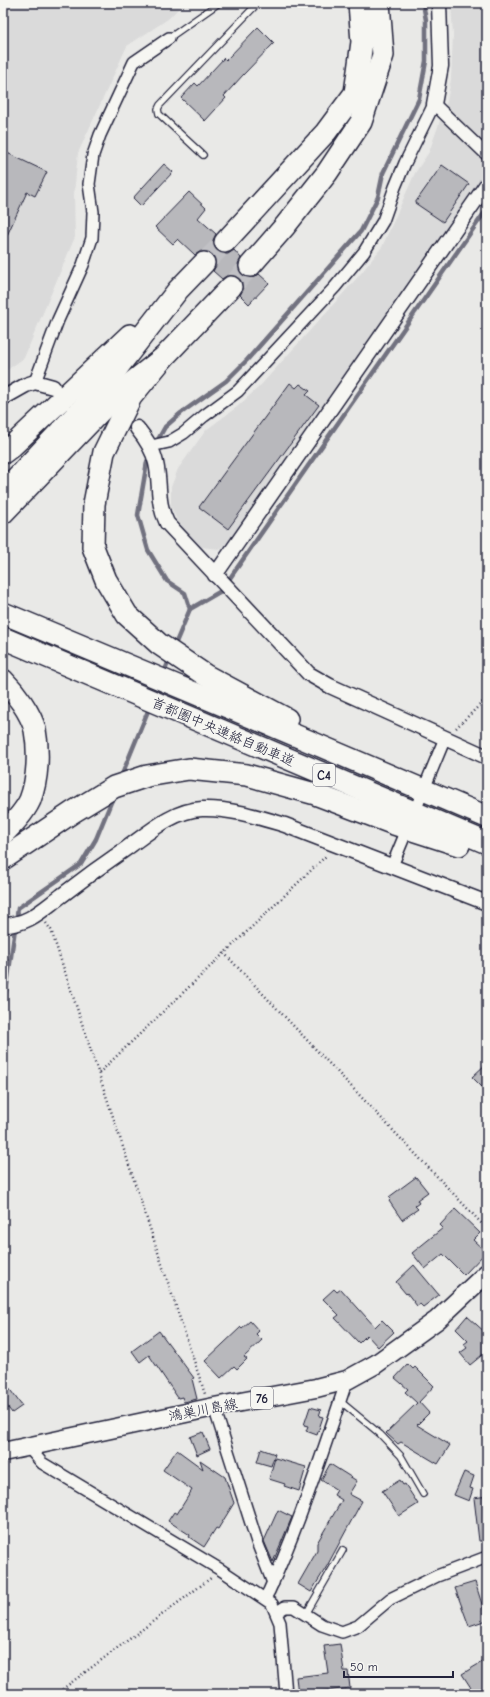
<svg xmlns="http://www.w3.org/2000/svg" width="490" height="1697" font-family="'Comic Neue','Klee One',sans-serif">
  <style>
    .built { fill: #dadada }
    .lines { fill: none; stroke-linecap: round; stroke-linejoin: round }
    .stream { stroke: #71717f; stroke-width: 4.5 }
    .building { fill: #b8b8bc; stroke: #22223b }
    .motorway-tunnel { stroke: #c1c1c5; stroke-width: 21; stroke-dasharray: 21 10; stroke-linecap: butt }
    .service-casing { stroke: #22223b; stroke-width: 8 }
    .minor-casing { stroke: #22223b; stroke-width: 14 }
    .tertiary-casing { stroke: #22223b; stroke-width: 17 }
    .primary-casing { stroke: #22223b; stroke-width: 21 }
    .motorway-casing { stroke: #22223b; stroke-width: 24 }
    .path { stroke: #22223b; stroke-width: 2.5; stroke-dasharray: 1 3; stroke-linecap: butt }
    .service { stroke: #f6f6f2; stroke-width: 5.5 }
    .minor { stroke: #f6f6f2; stroke-width: 11 }
    .tertiary { stroke: #f6f6f2; stroke-width: 14 }
    .primary { stroke: #f6f6f2; stroke-width: 18 }
    .motorway { stroke: #f6f6f2; stroke-width: 21 }
    .labels { text-anchor: middle; dominant-baseline: central; stroke-width: 3.5; stroke-linejoin: round; paint-order: stroke }
    .shield { fill: #f6f6f2; stroke: #626272; stroke-width: 1 }
    .shield-label { font-size: 13px; font-weight: bold; fill: #22223b }
    .street-label { font-size: 14px; fill: #22223b; stroke: #f6f6f2 }
  </style>
  <rect width="100%" height="100%" fill="#e9e9e7"/>
  <filter id="ink" filterUnits="userSpaceOnUse"><feTurbulence type="fractalNoise" baseFrequency=".025" numOctaves="2"/><feDisplacementMap in="SourceGraphic" scale="8" xChannelSelector="R" yChannelSelector="G"/><feConvolveMatrix kernelMatrix="1 2 1 2 8 2 1 2 1" color-interpolation-filters="sRGB"/></filter>
  <g filter="url(#ink)">
    <g class="built">
      <path d="M9,3H184L168,19L127,46L78,153L74,194L75,237L24,358L3,373V8Z"/>
      <path d="M451,3H487V174L235,535L220,549L201,547L180,527L171,507V487L178,469L206,430L237,407L260,386L357,278L382,247L415,173L429,152L447,101L451,79L453,35Z"/>
    </g>
    <g class="lines">
      <g class="stream">
        <path d="M156,443L165,427L181,413L226,381L247,360L361,231L378,197L383,173L419,99L426,61V20L423,3"/>
        <path d="M150,455L147,462L138,515L148,550L167,581L185,593L190,609"/>
        <path d="M174,647L190,609L221,591L487,209"/>
        <path d="M163,675L170,658"/>
        <path d="M121,777L150,706"/>
        <path d="M3,1012L18,908L81,864L96,839L114,795"/>
      </g>
    </g>
    <g class="building">
      <path d="M258,27L274,43L243,75L224,96L226,98L205,121L181,98L195,83L198,86L224,58L226,60Z"/>
      <path d="M3,151L47,172L35,196L27,192L3,244Z"/>
      <path d="M164,164L173,172L141,206L133,198Z"/>
      <path d="M442,165L469,184L443,222L415,203Z"/>
      <path d="M189,192L206,208L198,218L216,234L213,240V245L217,251L223,254H228L234,250L241,258L238,264L239,269L242,275L248,278L254,277L259,274L269,283L249,304L240,295L243,290V284L239,278L233,275H228L222,279L213,271L216,266V260L212,254L206,251H201L195,255L178,239L173,244L155,227Z"/>
      <path d="M290,383L296,388L300,384L310,391L306,395L319,405L228,529L199,507Z"/>
      <path d="M487,1063V1092L472,1077Z"/>
      <path d="M416,1177L428,1192L417,1200L419,1203L415,1206L418,1209L402,1220L389,1201L391,1199L389,1197Z"/>
      <path d="M455,1209L480,1233L473,1240L486,1252L464,1275L443,1254L425,1269L412,1253L443,1228L440,1225Z"/>
      <path d="M414,1265L439,1295L423,1307L420,1304L417,1306L407,1293L406,1294L396,1282Z"/>
      <path d="M334,1289L337,1292L341,1289L375,1327L382,1320L394,1332L378,1347L367,1335L359,1343L335,1318L339,1315L323,1299Z"/>
      <path d="M467,1316L487,1334V1351L470,1365L460,1353L467,1348L464,1344L468,1341L456,1329Z"/>
      <path d="M250,1321L259,1331L256,1334L262,1340L244,1357L247,1359L237,1369L234,1366L221,1378L205,1361L241,1327L242,1328Z"/>
      <path d="M159,1331L194,1378L192,1379L197,1399L184,1402L182,1397L178,1398L149,1355L140,1362L132,1351Z"/>
      <path d="M408,1364L413,1369L415,1367L434,1386L419,1402L429,1413L417,1425L450,1445L438,1464L401,1442L398,1444L386,1433L417,1403L405,1392L408,1389L395,1378Z"/>
      <path d="M3,1380L22,1406L12,1413L3,1401Z"/>
      <path d="M310,1407L321,1410L319,1416L323,1417L317,1435L306,1431L308,1426L304,1425Z"/>
      <path d="M203,1432L210,1449L197,1455L190,1437Z"/>
      <path d="M261,1449L275,1454L271,1466L257,1462Z"/>
      <path d="M177,1450L203,1469L200,1460L225,1477L234,1503L218,1529L216,1528L204,1547L189,1537L190,1535L168,1521L174,1512L177,1514L192,1490L163,1470Z"/>
      <path d="M275,1458L306,1467L299,1491L284,1486L285,1484L269,1479Z"/>
      <path d="M330,1464L357,1481L349,1494L362,1501L327,1566L311,1592L298,1584L317,1551V1543L342,1500L334,1495L337,1490L321,1480Z"/>
      <path d="M464,1472L474,1476L470,1488L473,1489L469,1501L454,1495Z"/>
      <path d="M400,1480L403,1485L405,1484L418,1504L399,1516L382,1491Z"/>
      <path d="M487,1496V1541H479L474,1498Z"/>
      <path d="M278,1510L292,1517L273,1562L264,1541Z"/>
      <path d="M475,1582L487,1620L469,1626L455,1588Z"/>
      <path d="M340,1644L344,1671H348L350,1688L298,1694L296,1677L328,1673L324,1646Z"/>
      <path d="M487,1659V1694H475L462,1674Z"/>
    </g>
    <g class="lines">
      <g class="motorway-tunnel">
        <path d="M204,263L225,242"/>
        <path d="M231,287L250,266"/>
      </g>
      <g class="service-casing">
        <g id="service">
          <path d="M169,38L219,3"/>
          <path d="M203,155L159,114L158,109L160,105L258,3"/>
          <path d="M340,1401L380,1434L401,1456L423,1494"/>
          <path d="M306,1614L343,1550"/>
        </g>
      </g>
      <g class="minor-casing">
        <g id="minor">
          <path d="M35,382L58,320L83,265L92,238L93,212L89,184L93,155L100,135L134,62L169,38"/>
          <path d="M151,446L169,442L184,433L204,416L238,391L335,287L364,252L383,221L395,187L405,163L434,104L487,155"/>
          <path d="M392,866L445,738"/>
          <path d="M214,1407L257,1542L273,1583"/>
          <path d="M28,1447L42,1463L221,1570L272,1604L280,1623L286,1694"/>
          <path d="M265,1598L269,1591C300,1523 323,1451 347,1380"/>
          <path d="M277,1612L285,1607H294L322,1625L342,1632L358,1626L390,1599L437,1576L487,1557"/>
        </g>
      </g>
      <g class="tertiary-casing">
        <g id="tertiary">
          <path d="M434,104L441,66L439,3"/>
          <path d="M3,398L26,385L35,382L53,387"/>
          <path d="M137,428C146,439 153,449 156,463C161,485 156,501 167,523L309,674L330,686L487,757"/>
          <path d="M215,575L487,184"/>
          <path d="M3,925C28,925 42,910 61,896C83,879 105,863 127,848C149,832 174,810 202,809C230,808 258,817 285,825L487,903"/>
        </g>
      </g>
      <g class="primary-casing">
        <path id="primary" d="M3,1452L214,1407L316,1388L347,1380L376,1364L437,1320L487,1273"/>
      </g>
      <g class="motorway-casing">
        <g id="motorway">
          <path d="M225,242L326,132L355,93L362,42L359,3"/>
          <path d="M250,266L285,226L327,173L361,122L383,55L379,3"/>
          <path d="M163,358L131,397L104,452L94,504L93,547L106,580L127,615L159,644L205,675L287,719"/>
          <path d="M3,453L11,447L130,335"/>
          <path d="M3,492L104,385L178,290L204,263"/>
          <path d="M3,513L116,395L163,358L231,287"/>
          <path d="M3,613L304,739L487,817"/>
          <path d="M3,638L487,843"/>
          <path d="M3,680C15,692 31,713 35,730C39,752 38,779 30,800C24,813 13,824 3,834"/>
          <path d="M3,859L73,812L114,787L147,776L189,769L247,775L315,794L394,824L459,845"/>
        </g>
      </g>
      <g class="path">
        <path d="M456,728L487,698"/>
        <path d="M46,923L51,930L205,1394"/>
        <path d="M224,953L487,1229"/>
        <path d="M99,1073L326,856"/>
        <path d="M56,1694L211,1578"/>
      </g>
      <use href="#service" class="service"/>
      <use href="#minor" class="minor"/>
      <use href="#tertiary" class="tertiary"/>
      <use href="#primary" class="primary"/>
      <use href="#motorway" class="motorway"/>
    </g>
  </g>
  <g class="labels">
    <g class="shield">
      <rect x="313" y="764" width="22" height="22" rx="3"/>
      <rect x="251" y="1387" width="22" height="22" rx="3"/>
    </g>
    <g class="shield-label">
      <text x="324" y="775">C4</text>
      <text x="262" y="1398">76</text>
    </g>
    <g class="street-label">
      <text transform="translate(223 732) rotate(23)">首都圏中央連絡自動車道</text>
      <text transform="translate(203 1410) rotate(-11)">鴻巣川島線</text>
    </g>
  </g>
  <rect width="490" height="1697" fill="none" stroke="#f6f6f2" stroke-width="16"/>
  <rect x="8" y="8" width="474" height="1681" fill="none" stroke="#22223b" stroke-width="1.5" filter="url(#ink)"/>
  <path d="M344 1671v6h109v-6" fill="none" stroke="#22223b" stroke-width="2"/>
  <text x="350" y="1671" font-size="12" fill="#22223b" stroke="#f6f6f2" stroke-width="3" paint-order="stroke">50 m</text>
</svg>
